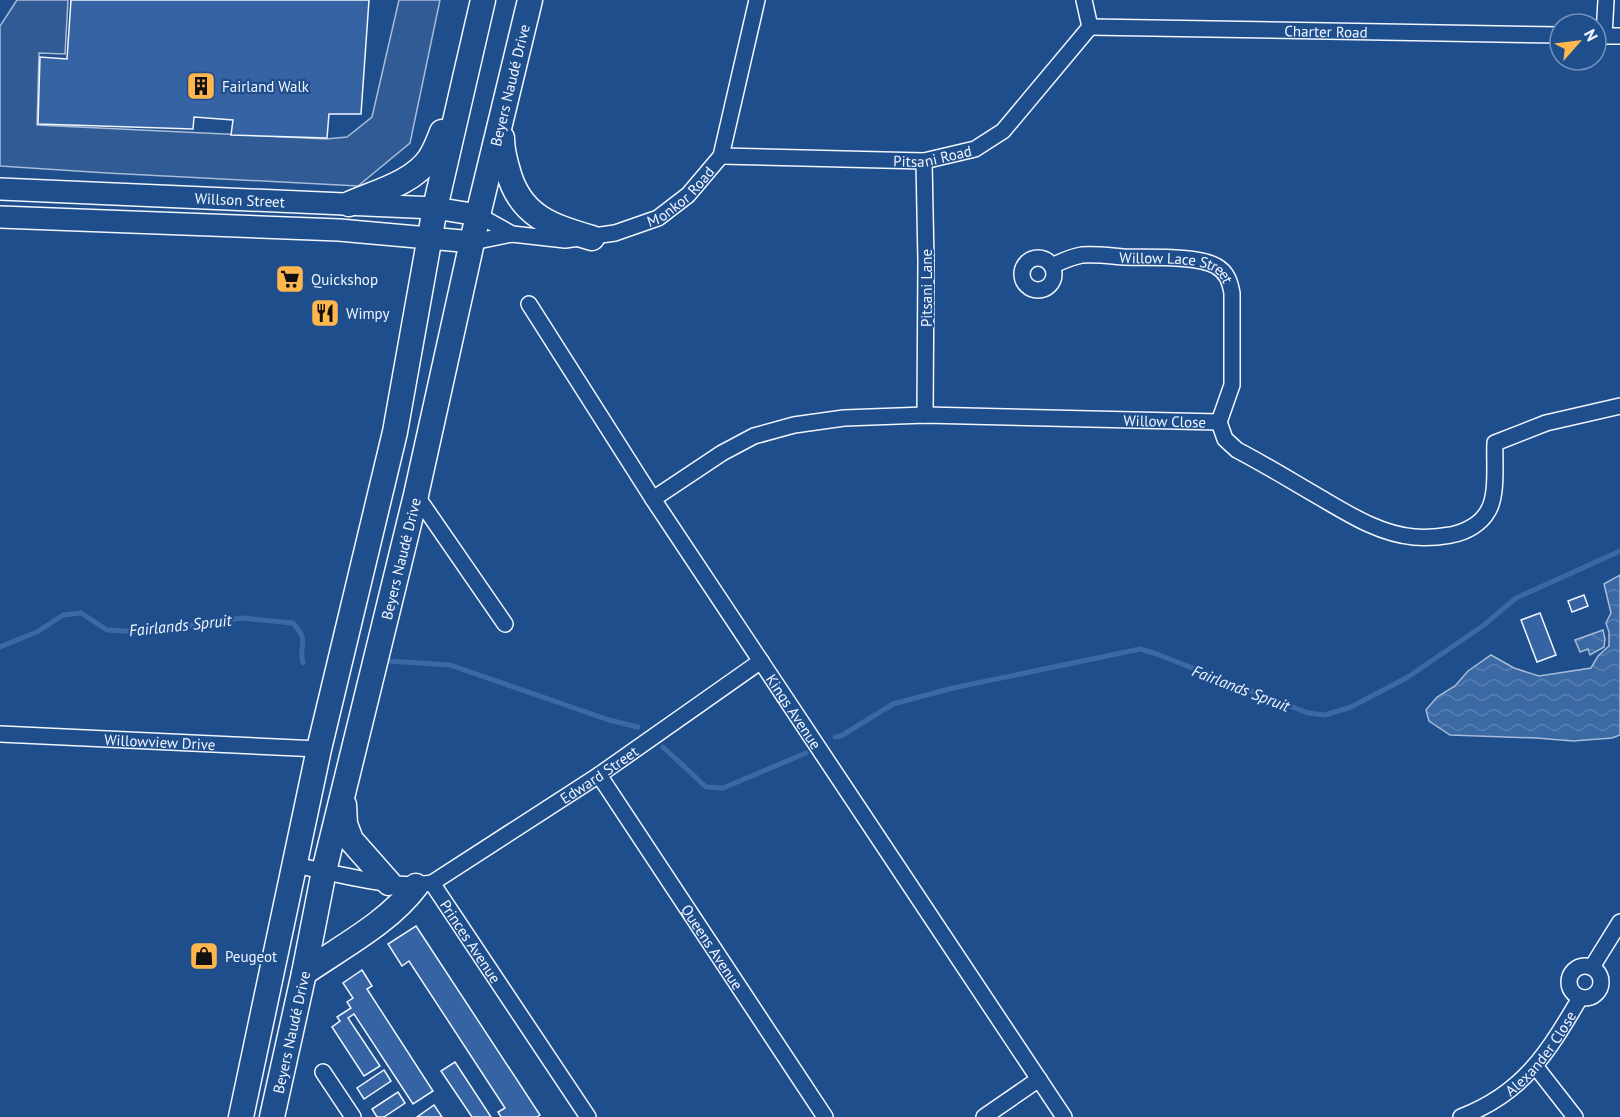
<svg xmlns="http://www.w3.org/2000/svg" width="1620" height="1117" font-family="'PT Sans',sans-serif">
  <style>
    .parking { fill: #305b95; stroke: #a8bbd7; stroke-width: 1.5 }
    .water { fill: url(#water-waves); stroke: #a8bbd7; stroke-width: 1.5 }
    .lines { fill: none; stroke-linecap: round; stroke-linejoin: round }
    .stream { stroke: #3b69a3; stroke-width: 5 }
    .building { fill: #3563a3; stroke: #f2f6ff; stroke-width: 1.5 }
    .street-casing { stroke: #f2f6ff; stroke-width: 18 }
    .secondary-casing { stroke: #f2f6ff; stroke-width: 24 }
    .primary-casing { stroke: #f2f6ff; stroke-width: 27 }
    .street { stroke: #1f4e8c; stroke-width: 15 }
    .secondary { stroke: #1f4e8c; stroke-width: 21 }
    .primary { stroke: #1f4e8c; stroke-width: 24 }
    .labels { text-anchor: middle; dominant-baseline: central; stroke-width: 4.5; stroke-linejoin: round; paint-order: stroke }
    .street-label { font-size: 15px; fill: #f2f6ff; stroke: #1f4e8c }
    .poi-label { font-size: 15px; fill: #f2f6ff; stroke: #1f4e8c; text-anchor: start }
    .water-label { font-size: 16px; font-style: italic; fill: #f2f6ff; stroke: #1f4e8c }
  </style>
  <defs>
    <pattern id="water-waves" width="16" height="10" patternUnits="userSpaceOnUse" patternTransform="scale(1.5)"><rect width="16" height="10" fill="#3b69a3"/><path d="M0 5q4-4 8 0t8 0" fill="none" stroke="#587fb1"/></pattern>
  </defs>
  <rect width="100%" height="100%" fill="#1f4e8c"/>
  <path class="parking" d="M17,0H68L65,54L39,53L37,125L326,139L347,137L372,117L399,0H440L410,143L358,186L107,173L0,166V26Z"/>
  <g class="water">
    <path d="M1620,575V735L1612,738L1573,741L1536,738L1450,735L1429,721L1426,710L1437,697L1455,686L1468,671L1491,655L1514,668L1539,676L1591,668L1598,656L1609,646V632L1606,623L1611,613L1604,584Z"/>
    <path d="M1603,630L1605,639L1604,647L1590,655L1588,649L1580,652L1575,640Z"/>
  </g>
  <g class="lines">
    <g class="stream">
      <path d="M0,647L37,632L63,615L81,613L107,630L143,632L242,618L293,623C311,644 298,642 303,663"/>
      <path d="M388,661L450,665L609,720L638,727"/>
      <path d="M835,737L841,736L893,704L953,688L1140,649L1154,653L1308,713L1325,715L1351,707L1408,677L1484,625L1516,598L1620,551"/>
      <path d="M663,747L706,787L723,788L806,753"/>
    </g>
  </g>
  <g class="building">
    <path d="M71,0H369L361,114H329L327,138L231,135L233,120L194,117L193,129L38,124L40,57L67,59Z"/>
    <path d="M1584,595L1588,606L1572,612L1568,601Z"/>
    <path d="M1540,613L1556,655L1537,662L1521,620Z"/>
    <path d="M416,926L540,1115L537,1117H501L498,1112L505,1108L409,961L402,966L388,944Z"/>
    <path d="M362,970L372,986L367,989L433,1091L413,1104L354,1014L348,1018L380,1066L364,1076L332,1027L340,1021L337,1017L351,1008L347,1002L353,998L343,983Z"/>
    <path d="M455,1062L491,1117H472L441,1071Z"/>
    <path d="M384,1070L391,1081L364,1099L357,1088Z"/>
    <path d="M398,1092L405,1103L384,1117H377L372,1109Z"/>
    <path d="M434,1105L442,1117H417Z"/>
  </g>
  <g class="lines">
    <g class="street-casing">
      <g id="street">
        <path d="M1084,0L1090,27"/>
        <path id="s1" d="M1090,27L1560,35"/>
        <path d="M1596,36H1620"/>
        <path d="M1604,36L1606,0"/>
        <path id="s2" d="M721,156L924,161L975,149L1003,131L1090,27"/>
        <path d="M924,161L926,261L925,415"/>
        <path d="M478,215L512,234"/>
        <path id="s3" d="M473,242L512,234L565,240L615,233L658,218L688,195L721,156L757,0"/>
        <circle cx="1038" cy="274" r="16"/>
        <path id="s4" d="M1052,266C1062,261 1071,257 1082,255C1096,254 1111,256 1124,257C1147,258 1197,255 1216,266C1227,272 1230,282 1232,293V385L1219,422"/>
        <path id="s5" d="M529,304L653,499L1064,1117"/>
        <path d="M1219,422L1225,439L1237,450C1266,465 1293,482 1321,498C1350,515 1380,534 1414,537C1426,538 1439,537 1451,535C1466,532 1481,524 1488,511C1498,495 1494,461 1495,443L1546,423L1620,406"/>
        <path d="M416,495L505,624"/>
        <path id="s6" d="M653,499L722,453L754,436L794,425L844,418L925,415L1219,422"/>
        <path id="s7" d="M0,734L319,749"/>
        <path id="s8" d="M599,775L825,1117"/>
        <path id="s9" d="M295,865C335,873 393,890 432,883L599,775L761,661"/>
        <path id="s10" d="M432,883L588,1117"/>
        <circle cx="1585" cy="982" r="16"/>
        <path d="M1592,967L1620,922"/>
        <path d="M1536,1067L1575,1117"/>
        <path d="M323,1072L353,1117"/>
        <path d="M984,1117L1039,1079"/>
        <path id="s11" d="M1461,1117C1524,1093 1548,1052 1580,998"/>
      </g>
    </g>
    <g class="secondary-casing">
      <g id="secondary">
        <path id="s12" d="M0,189L435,208L478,215"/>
        <path d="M0,217L339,230L473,242"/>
      </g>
    </g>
    <g class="primary-casing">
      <g id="primary">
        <path d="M502,138C502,149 505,161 508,171C520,216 551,226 592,238"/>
        <path d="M349,204C376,192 413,183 430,158C435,150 439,140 442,132"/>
        <path d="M344,805L345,824L351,840L389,883"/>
        <path d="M304,973C343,946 388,923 416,886"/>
        <path d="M241,1117L319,749L395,432L435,208L483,0"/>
        <path id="s13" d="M272,1117L304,973L324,871L416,495L478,215L530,0"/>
      </g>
    </g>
    <use href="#street" class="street"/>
    <use href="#secondary" class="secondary"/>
    <use href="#primary" class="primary"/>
  </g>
  <defs>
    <g id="building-square" transform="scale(1.5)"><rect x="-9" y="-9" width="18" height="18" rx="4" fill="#ffb74d" stroke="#1f4e8c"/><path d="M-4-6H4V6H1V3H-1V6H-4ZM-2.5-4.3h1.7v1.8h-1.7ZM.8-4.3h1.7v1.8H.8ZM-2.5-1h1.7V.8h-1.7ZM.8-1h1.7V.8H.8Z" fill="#111"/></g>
    <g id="supermarket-square" transform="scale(1.5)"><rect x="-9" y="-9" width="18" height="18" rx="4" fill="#ffb74d" stroke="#1f4e8c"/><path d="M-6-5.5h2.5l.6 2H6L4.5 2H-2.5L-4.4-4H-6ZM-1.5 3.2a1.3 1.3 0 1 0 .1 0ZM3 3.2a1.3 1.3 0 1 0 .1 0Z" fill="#111"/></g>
    <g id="restaurant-square" transform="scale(1.5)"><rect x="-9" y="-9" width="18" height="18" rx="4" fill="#ffb74d" stroke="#1f4e8c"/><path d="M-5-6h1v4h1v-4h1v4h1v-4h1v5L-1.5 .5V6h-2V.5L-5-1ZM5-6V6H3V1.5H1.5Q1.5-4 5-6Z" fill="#111"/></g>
    <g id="shop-square" transform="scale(1.5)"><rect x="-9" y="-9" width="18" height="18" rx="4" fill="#ffb74d" stroke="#1f4e8c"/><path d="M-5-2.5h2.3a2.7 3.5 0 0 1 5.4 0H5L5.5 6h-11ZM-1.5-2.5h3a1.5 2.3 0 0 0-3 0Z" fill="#111"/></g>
  </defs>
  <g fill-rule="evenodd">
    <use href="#building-square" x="201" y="86"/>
    <use href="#supermarket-square" x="290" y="279"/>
    <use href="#restaurant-square" x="325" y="313"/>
    <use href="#shop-square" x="204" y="956"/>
  </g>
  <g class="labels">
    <g class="street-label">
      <text stroke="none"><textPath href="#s1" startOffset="236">Charter Road</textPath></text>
      <text stroke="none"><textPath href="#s13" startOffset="1059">Beyers Naudé Drive</textPath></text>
      <text stroke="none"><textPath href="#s2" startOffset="212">Pitsani Road</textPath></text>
      <text stroke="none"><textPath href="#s3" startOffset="220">Monkor Road</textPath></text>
      <text stroke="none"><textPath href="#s12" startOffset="240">Willson Street</textPath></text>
      <text stroke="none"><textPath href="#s4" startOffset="129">Willow Lace Street</textPath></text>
      <text transform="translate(926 288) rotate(-90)">Pitsani Lane</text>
      <text stroke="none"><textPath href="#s6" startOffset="532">Willow Close</textPath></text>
      <text stroke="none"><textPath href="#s13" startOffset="573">Beyers Naudé Drive</textPath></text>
      <text stroke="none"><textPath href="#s5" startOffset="486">Kings Avenue</textPath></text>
      <text stroke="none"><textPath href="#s7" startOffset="160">Willowview Drive</textPath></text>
      <text stroke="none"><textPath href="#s9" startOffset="338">Edward Street</textPath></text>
      <text stroke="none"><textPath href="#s10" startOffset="70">Princes Avenue</textPath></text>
      <text stroke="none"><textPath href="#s8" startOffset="206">Queens Avenue</textPath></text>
      <text stroke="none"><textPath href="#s13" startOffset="87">Beyers Naudé Drive</textPath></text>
      <text stroke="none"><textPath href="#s11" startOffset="104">Alexander Close</textPath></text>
    </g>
    <g class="poi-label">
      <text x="222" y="86">Fairland Walk</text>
      <text x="311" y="279">Quickshop</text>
      <text x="346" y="313">Wimpy</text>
      <text x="225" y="956">Peugeot</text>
    </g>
    <g class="water-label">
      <text transform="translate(180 625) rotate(-6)">Fairlands Spruit</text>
      <text transform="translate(1241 688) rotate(21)">Fairlands Spruit</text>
    </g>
  </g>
  <g transform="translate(1578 42) rotate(62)"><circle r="28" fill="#1f4e8c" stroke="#7391ba" stroke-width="1.5"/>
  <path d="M0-4.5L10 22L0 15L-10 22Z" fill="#ffb74d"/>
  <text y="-9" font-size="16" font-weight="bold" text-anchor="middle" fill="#f2f6ff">N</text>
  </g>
</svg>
